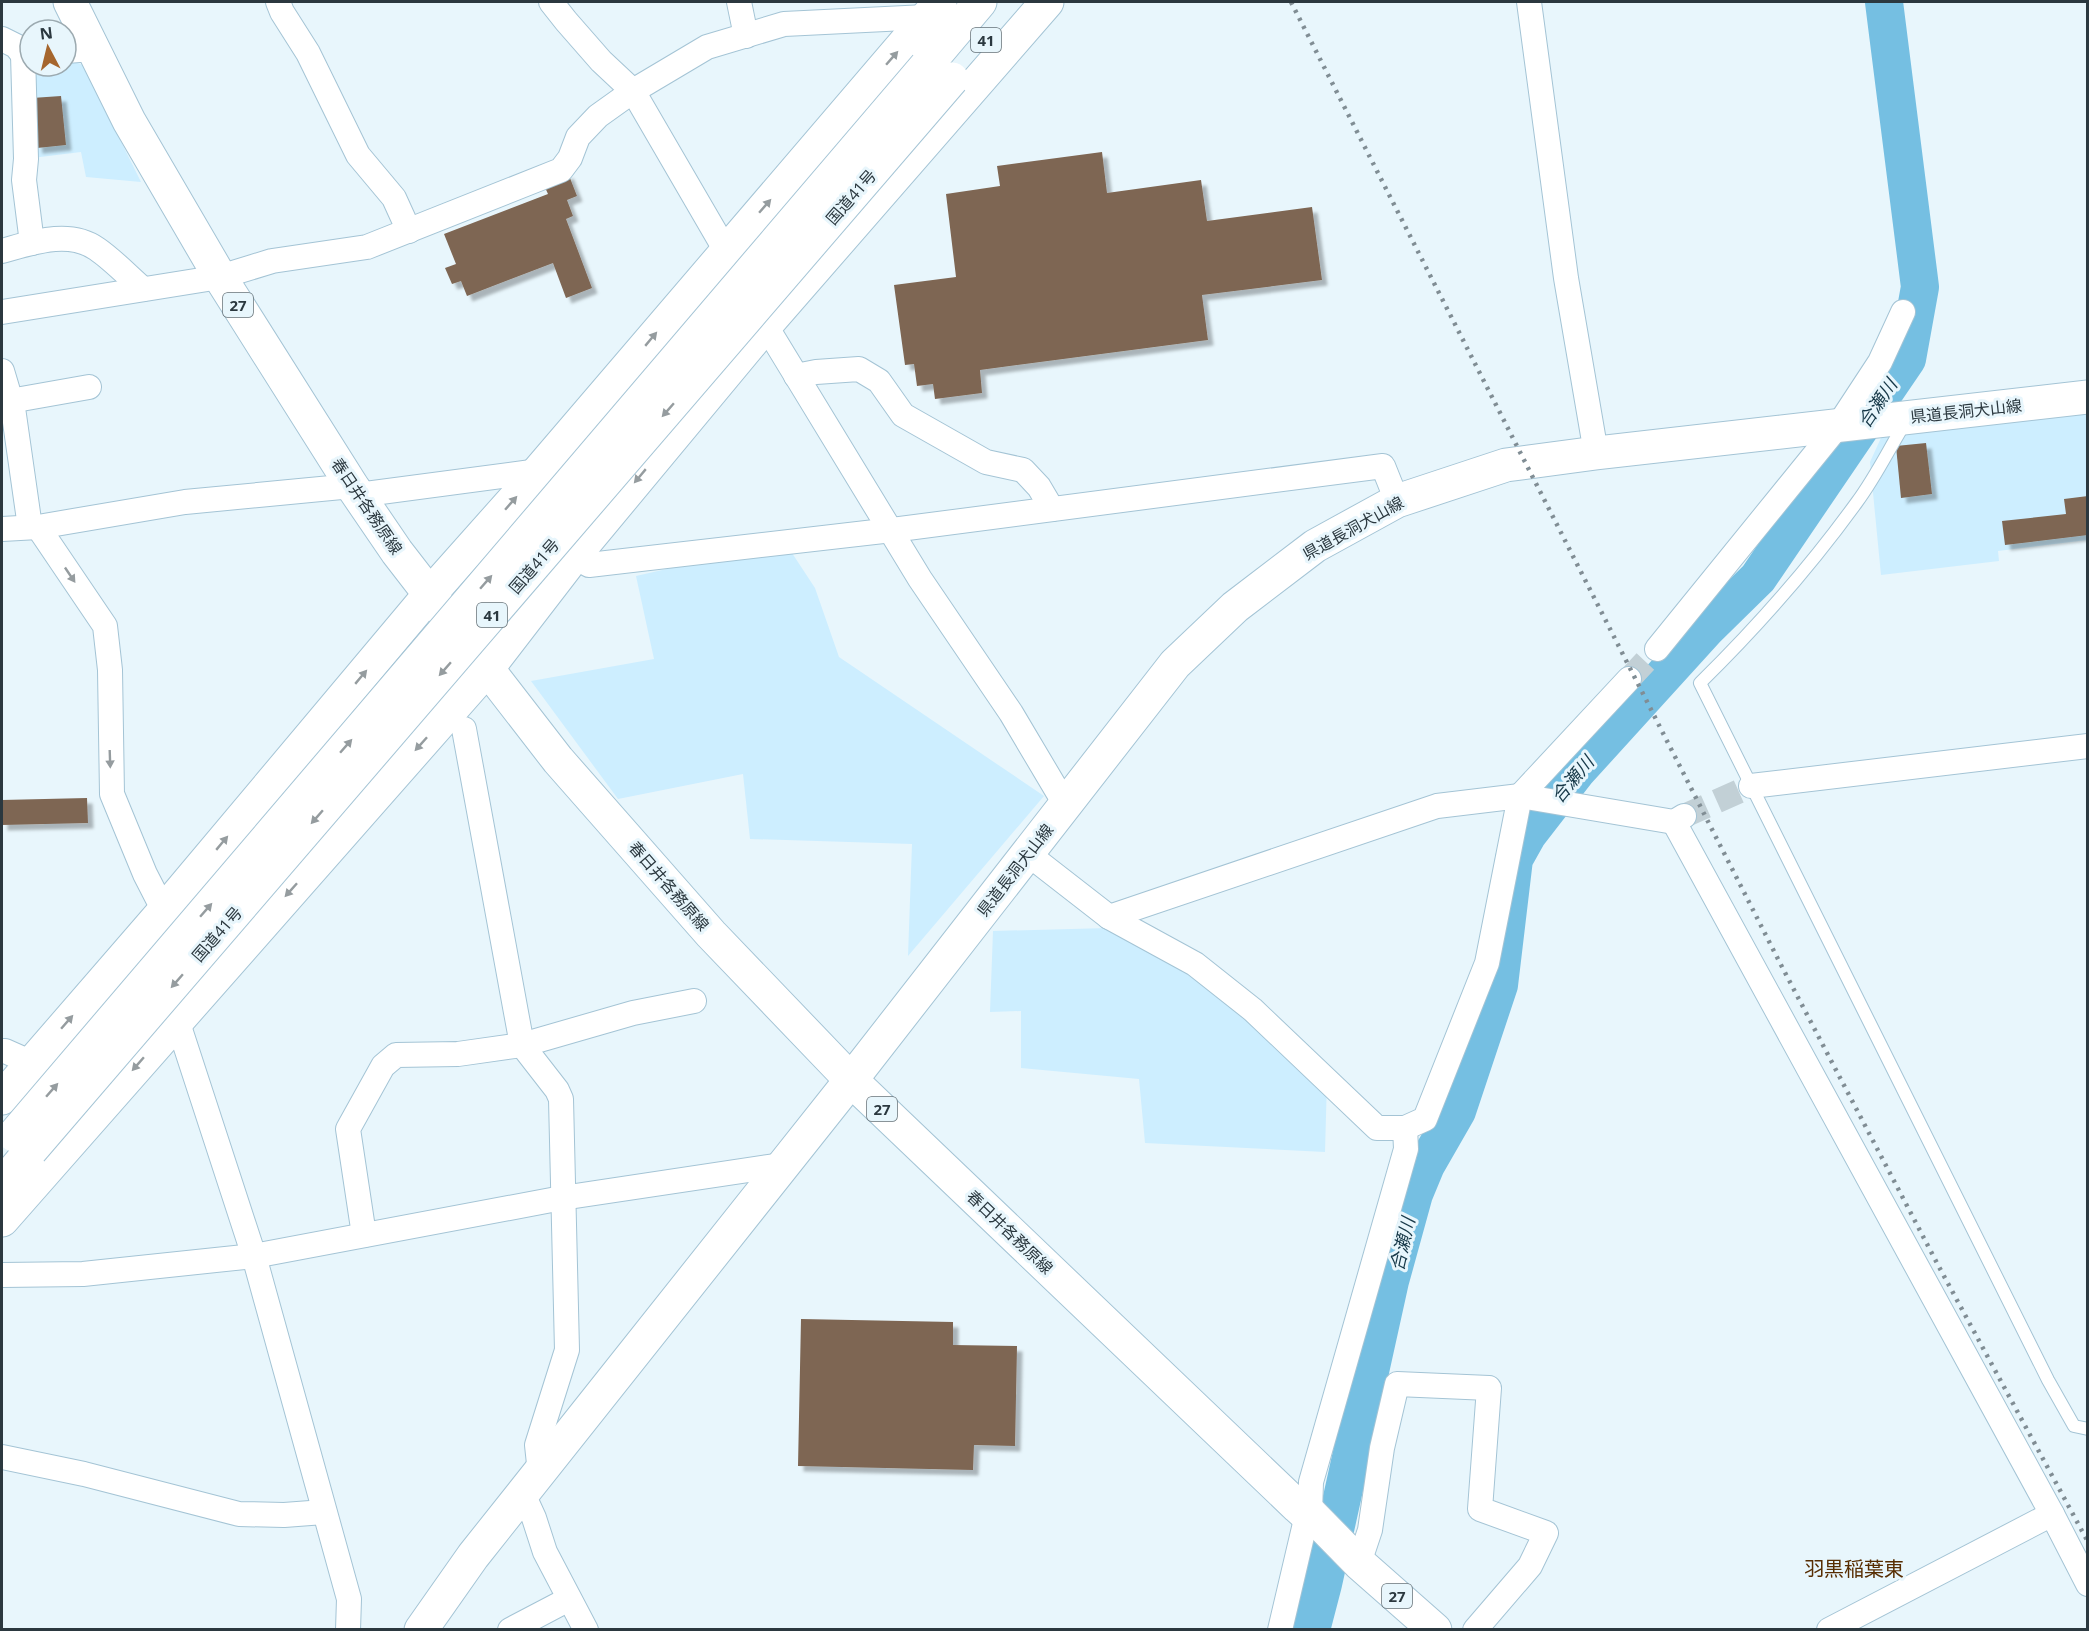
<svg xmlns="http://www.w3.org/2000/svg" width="2089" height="1631" font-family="'Open Sans','Noto Sans JP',sans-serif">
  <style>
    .built { fill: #cdeeff }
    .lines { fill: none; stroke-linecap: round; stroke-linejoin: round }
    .river { stroke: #75bfe2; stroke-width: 38 }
    .building { fill: #7e6653; filter: url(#shadow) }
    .street-tunnel { stroke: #c2d0d6; stroke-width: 24; stroke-dasharray: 24 12; stroke-linecap: butt }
    .lane-casing { stroke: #a4c4d5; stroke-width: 14 }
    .street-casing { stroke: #a4c4d5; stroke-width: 26 }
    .secondary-casing { stroke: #a4c4d5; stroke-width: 35 }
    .primary-casing { stroke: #a4c4d5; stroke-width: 35 }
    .highway-casing { stroke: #a4c4d5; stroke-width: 35 }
    .lane { stroke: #fff; stroke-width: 12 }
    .street { stroke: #fff; stroke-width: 24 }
    .secondary { stroke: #fff; stroke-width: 33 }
    .primary { stroke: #fff; stroke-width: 33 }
    .highway { stroke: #fff; stroke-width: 33 }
    .rail { stroke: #808d94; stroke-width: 4.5; stroke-dasharray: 3 6; stroke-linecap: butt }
    .highway-bridge-casing { stroke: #a4c4d5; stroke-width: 35; stroke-linecap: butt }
    .highway-bridge { stroke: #fff; stroke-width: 33 }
    .oneway { fill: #959c9f }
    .labels { text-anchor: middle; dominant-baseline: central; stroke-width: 6; stroke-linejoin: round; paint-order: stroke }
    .shield { fill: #e8f6fc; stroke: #647178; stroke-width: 1.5 }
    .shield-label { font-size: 15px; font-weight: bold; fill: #2b383f }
    .street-label { font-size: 16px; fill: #2b383f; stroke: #e8f6fc }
    .water-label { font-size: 18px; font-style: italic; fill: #153747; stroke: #e8f6fc }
    .quarter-label { font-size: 20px; fill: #572d02; stroke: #e8f6fc }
  </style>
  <defs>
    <filter id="shadow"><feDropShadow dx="5.5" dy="5.5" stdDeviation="1.5" flood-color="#0004"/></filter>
  </defs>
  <rect width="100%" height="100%" fill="#e8f6fc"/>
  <g class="built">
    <path d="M66,59L83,65L141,182L86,177L81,152L32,158L31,66H66Z"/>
    <path d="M2087,407V540L1998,551L1999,561L1881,575L1870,462L1885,429Z"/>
    <path d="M792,553L815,588L839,657L1044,796L908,956L912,844L750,839L743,774L618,799L531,681L654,659L636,576L706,560Z"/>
    <path d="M1108,928L1190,972L1327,1080L1325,1152L1145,1143L1139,1079L1021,1068V1011L990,1012L993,931Z"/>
  </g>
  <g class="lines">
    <path class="river" d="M1311,1630L1323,1584L1390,1281L1414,1194L1426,1165L1457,1111L1499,985L1514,859L1528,834L1576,772L1706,629L1758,578L1907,359L1920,287L1884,2"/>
  </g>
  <g class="building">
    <path d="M61,96L66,145L37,148L32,98Z"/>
    <path d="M1102,152L1107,193L1201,180L1207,221L1312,207L1322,280L1202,295L1208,340L980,370L982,393L935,399L933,384L917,386L914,364L905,365L894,285L956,277L946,194L1000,186L997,166Z"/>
    <path d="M568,173L577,196L567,200L573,216L566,219L592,288L566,298L553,263L467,296L461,281L452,284L445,268L456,264L444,234L548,194L543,183Z"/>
    <path d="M1926,443L1932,494L1901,498L1896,446Z"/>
    <path d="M2088,496V535L2005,545L2002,521L2066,514L2064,499Z"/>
    <path d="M87,798L88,823L2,825V800Z"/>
    <path d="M801,1319L953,1322V1345L1017,1346L1015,1446L974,1445L973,1470L798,1466Z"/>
  </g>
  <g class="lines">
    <g class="street-tunnel">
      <path d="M1629,679L1657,649"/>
      <path d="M1684,816L1751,786"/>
    </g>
    <g class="lane-casing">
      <path id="lane" d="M1905,423C1889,449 1875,478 1857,502C1810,567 1757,627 1700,683L2048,1380L2074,1426L2088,1429"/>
    </g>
    <g class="street-casing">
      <g id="street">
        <path d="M278,2L282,12L308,53L358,155L394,198L409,231"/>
        <path d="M551,2L566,21L601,61L633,91L733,263"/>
        <path d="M739,2L746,36"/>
        <path d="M1529,2L1566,278L1596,453"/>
        <path d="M2,39L16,46L23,55H30"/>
        <path d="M66,51L93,49"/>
        <path d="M23,55L26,159L24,180L32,243"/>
        <path d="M2,251C31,243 69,229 97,249C113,260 128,276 143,289"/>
        <path d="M2,312L220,277L272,261L367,247L561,170L570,158L578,137L598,116L633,91L707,47L784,24L926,17"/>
        <path d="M758,313L920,579L1011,713L1065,804"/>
        <path d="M2,371L13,408L30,527"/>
        <path d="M796,376L816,372L859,369L879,381L903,415L986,462L1023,470L1039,487L1052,509"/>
        <path d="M10,401L89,387"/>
        <path d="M358,495L539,471"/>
        <path d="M38,527L105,626L110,670L112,794L145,874L164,911"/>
        <path d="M2,529L38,527L185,502L352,486"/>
        <path d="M574,556L589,565L892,530L1383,466L1397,501"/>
        <path d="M1657,649L1838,426L1880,362L1903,312"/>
        <path d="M464,729L522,1045L557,1090L561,1099L567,1350L537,1445L540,1473"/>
        <path d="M1751,786L2088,746"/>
        <path d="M1674,822L2052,1514L2088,1584"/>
        <path d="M1028,854L1109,917L1195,964L1253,1010L1377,1128H1405L1425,1119L1487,963L1520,796L1629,679"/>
        <path d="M1109,917L1437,806L1520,796L1674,822L1684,816"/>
        <path d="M177,1020L254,1256L349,1599L348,1630"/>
        <path d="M2,1051H5L32,1063"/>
        <path d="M364,1235L348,1129L383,1066L396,1055L458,1054L522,1045L633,1013L694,1001"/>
        <path d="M2,1275L83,1274L254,1256L562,1198L782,1165"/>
        <path d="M2,1457L84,1474L239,1514L284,1515L324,1512"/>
        <path d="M523,1494L534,1518L545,1552L586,1630"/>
        <path d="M1310,1513L1311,1482L1406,1149L1405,1128"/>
        <path d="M1359,1563L1370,1530L1382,1448L1397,1384L1489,1388L1480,1509L1546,1533L1530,1566L1475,1630"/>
        <path d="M510,1630L569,1599"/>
        <path d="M1280,1630L1307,1515"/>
        <path d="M1829,1630L2052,1514"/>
      </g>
    </g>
    <g class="secondary-casing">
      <path id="secondary" d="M421,1630L473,1556L851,1080L1175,664L1235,607L1315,546L1397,501L1506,465L1596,453L2088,397"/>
    </g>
    <g class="primary-casing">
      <path id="primary" d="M70,2L129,121L220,277L352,486L397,552L558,760L711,934L851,1080L1298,1507L1307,1515L1310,1513L1359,1563L1435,1630"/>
    </g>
    <g class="highway-casing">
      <g id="highway">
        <path d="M926,66L980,2"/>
        <path d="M2,1098L164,911L430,594L526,486L940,2"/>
        <path d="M2,1185L31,1150"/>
        <path d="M2,1220L487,669L574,556L765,326L1047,2"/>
      </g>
    </g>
    <use href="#lane" class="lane"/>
    <use href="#street" class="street"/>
    <use href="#secondary" class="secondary"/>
    <use href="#primary" class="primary"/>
    <use href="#highway" class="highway"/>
    <path class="rail" d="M1291,2L1780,963L1938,1265L2088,1542"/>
    <g class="highway-bridge-casing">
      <g id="highway-bridge">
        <path d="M14,1135L926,66"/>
        <path d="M31,1150L952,79"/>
      </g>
    </g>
    <use href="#highway-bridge" class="highway-bridge"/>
  </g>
  <defs><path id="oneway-solid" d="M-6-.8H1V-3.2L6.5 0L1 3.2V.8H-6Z" transform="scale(1.5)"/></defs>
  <g class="oneway">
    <use href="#oneway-solid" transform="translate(892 58) rotate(-49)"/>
    <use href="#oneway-solid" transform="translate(765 206) rotate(-49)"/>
    <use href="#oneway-solid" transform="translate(651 339) rotate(-50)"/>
    <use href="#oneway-solid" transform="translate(668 410) rotate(131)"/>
    <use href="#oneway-solid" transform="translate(640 476) rotate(130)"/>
    <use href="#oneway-solid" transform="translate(511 503) rotate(-49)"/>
    <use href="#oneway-solid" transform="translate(70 575) rotate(56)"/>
    <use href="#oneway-solid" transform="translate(486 582) rotate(-49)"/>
    <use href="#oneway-solid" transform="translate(445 669) rotate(131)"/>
    <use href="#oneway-solid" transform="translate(361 677) rotate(-50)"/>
    <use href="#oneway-solid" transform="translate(421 744) rotate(132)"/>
    <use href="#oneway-solid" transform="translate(346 746) rotate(-49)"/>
    <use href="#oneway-solid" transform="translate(110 759) rotate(88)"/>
    <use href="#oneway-solid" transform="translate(317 817) rotate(131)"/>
    <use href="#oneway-solid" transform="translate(222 843) rotate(-50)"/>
    <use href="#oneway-solid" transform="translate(291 890) rotate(132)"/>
    <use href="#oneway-solid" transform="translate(206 910) rotate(-49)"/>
    <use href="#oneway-solid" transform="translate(177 981) rotate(131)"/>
    <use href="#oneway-solid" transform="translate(67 1022) rotate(-49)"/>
    <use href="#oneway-solid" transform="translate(138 1064) rotate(131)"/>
    <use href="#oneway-solid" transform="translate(52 1090) rotate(-49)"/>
  </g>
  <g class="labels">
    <g class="shield">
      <rect x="971" y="28" width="30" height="24" rx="4.5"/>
      <rect x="223" y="293" width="30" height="24" rx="4.5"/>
      <rect x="477" y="603" width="30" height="24" rx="4.5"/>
      <rect x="867" y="1097" width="30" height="24" rx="4.5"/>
      <rect x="1382" y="1584" width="30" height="24" rx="4.5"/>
    </g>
    <g class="shield-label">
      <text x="986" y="40">41</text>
      <text x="238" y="305">27</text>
      <text x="492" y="615">41</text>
      <text x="882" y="1109">27</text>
      <text x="1397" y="1596">27</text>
    </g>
    <g class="street-label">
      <text transform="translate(851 197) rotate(-49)">国道41号</text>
      <text transform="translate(1966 411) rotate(-6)">県道長洞犬山線</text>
      <text transform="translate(367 506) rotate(56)">春日井各務原線</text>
      <text transform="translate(1353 528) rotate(-29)">県道長洞犬山線</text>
      <text transform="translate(534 566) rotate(-49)">国道41号</text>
      <text transform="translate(1015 870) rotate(-52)">県道長洞犬山線</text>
      <text transform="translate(669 886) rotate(49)">春日井各務原線</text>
      <text transform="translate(217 934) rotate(-49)">国道41号</text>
      <text transform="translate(1010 1232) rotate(44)">春日井各務原線</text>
    </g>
    <g class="water-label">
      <text transform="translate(1877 403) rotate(-56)">合瀬川</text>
      <text transform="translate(1572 779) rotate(-50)">合瀬川</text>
      <text transform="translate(1402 1244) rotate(-77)">合瀬川</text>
    </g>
    <g class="quarter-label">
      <text x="1854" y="1568">羽黒稲葉東</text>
    </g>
  </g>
  <rect width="2089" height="1631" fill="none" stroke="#2b383f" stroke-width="6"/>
  <g transform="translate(48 48) rotate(353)"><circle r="28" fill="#e8f6fc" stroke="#9caab0" stroke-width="1.5"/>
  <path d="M0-4.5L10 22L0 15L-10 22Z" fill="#a5662e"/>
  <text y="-9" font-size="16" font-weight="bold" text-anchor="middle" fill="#2b383f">N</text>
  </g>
</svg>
